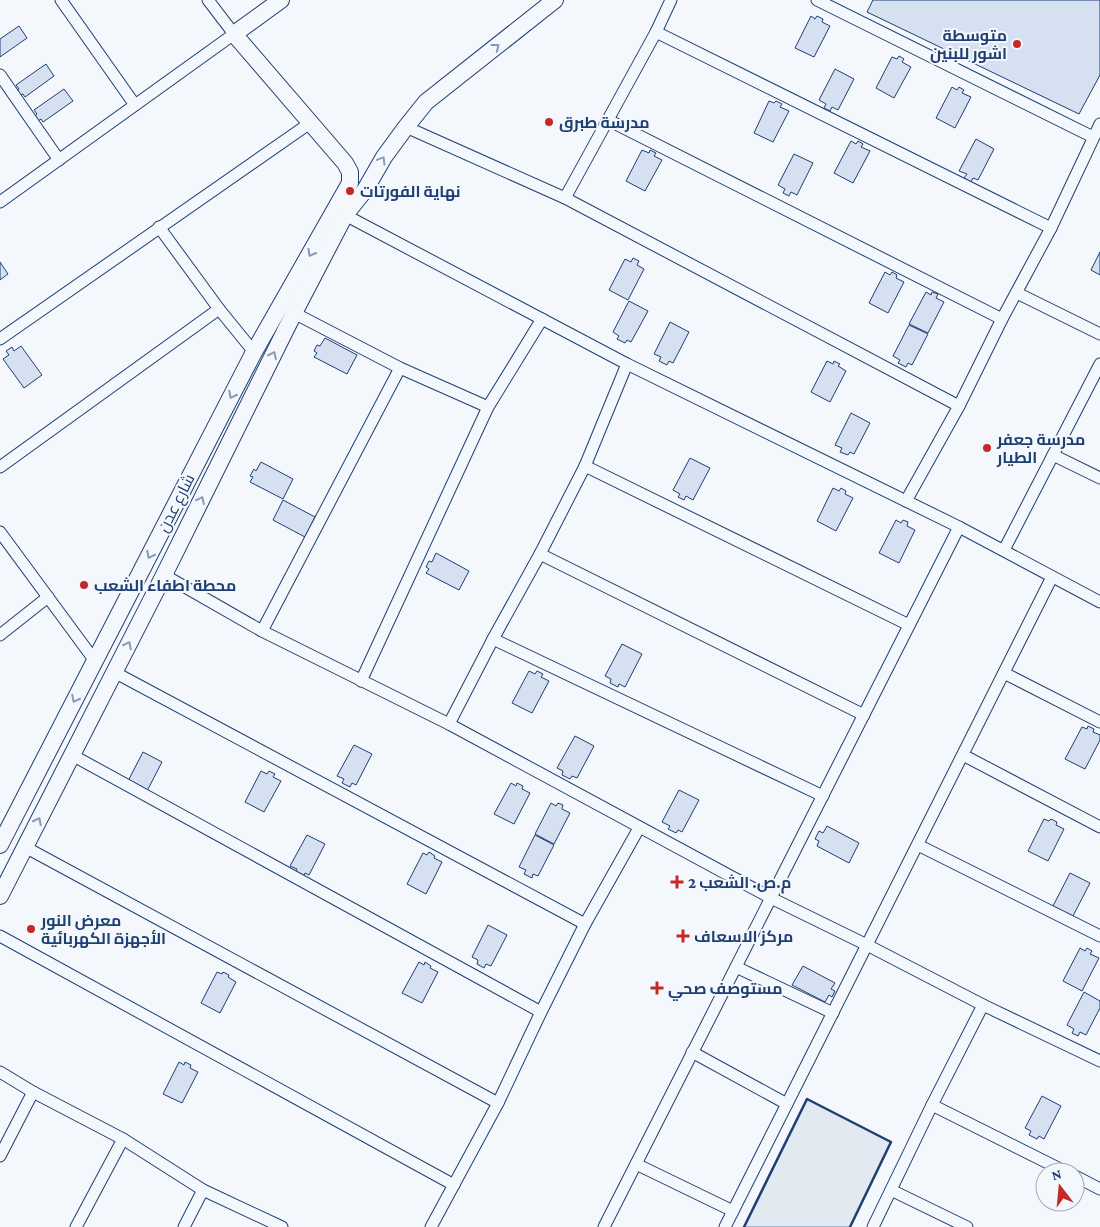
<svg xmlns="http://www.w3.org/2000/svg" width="1100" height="1227" font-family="'Crimson Pro',Cairo,serif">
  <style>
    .green { fill: #e3e9f0; stroke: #687fa3 }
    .building { fill: #d5e0f0; stroke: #1d3f73 }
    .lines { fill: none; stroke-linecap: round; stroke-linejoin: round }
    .street-casing { stroke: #1d3f73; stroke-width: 13 }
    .secondary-casing { stroke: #1d3f73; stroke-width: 18 }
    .street { stroke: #f4f7fb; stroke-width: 11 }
    .secondary { stroke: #f4f7fb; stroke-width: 16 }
    .wall { stroke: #1d3f73; stroke-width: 2.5 }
    .oneway { stroke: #889bb7 }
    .poi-dot { fill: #c62828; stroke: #f4f7fb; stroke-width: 2 }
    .labels { text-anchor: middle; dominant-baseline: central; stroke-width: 4; stroke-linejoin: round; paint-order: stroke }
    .poi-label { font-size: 16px; font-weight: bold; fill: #1d3f73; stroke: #f4f7fb; text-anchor: start }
    .street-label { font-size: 16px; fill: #1d3f73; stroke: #f4f7fb }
  </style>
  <rect width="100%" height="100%" fill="#f4f7fb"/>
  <path class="green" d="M807,1099L891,1142L850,1227H744Z"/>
  <g class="building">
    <path d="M873,0H1100V75L1079,114L867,12Z"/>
    <path d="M811,16L815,19L817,16L823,19L822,22L830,26L814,57L795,48Z"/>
    <path d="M19,26L27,38L0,57V39Z"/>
    <path d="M899,56L904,59L902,62L911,67L894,98L876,88L892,57L897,59Z"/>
    <path d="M46,64L54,76L25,97L23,94L20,95L17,90L19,89L16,85Z"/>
    <path d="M835,69L854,79L838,110L832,107L830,111L824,108L826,104L819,100Z"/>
    <path d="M952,87L957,90L959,87L964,90L962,93L971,97L955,128L936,118Z"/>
    <path d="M64,89L73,101L43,122L41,119L38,121L35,116L37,114L34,110Z"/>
    <path d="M769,101L774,103L776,101L782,104L780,107L789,111L773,142L754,133Z"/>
    <path d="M976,139L994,149L978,180L973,178L971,182L964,178L967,174L959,171Z"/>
    <path d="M851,141L856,144L858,141L863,144L861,147L870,151L853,183L834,173Z"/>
    <path d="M642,150L649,153L650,150L656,153L654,156L662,160L645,191L626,181Z"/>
    <path d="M794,154L813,163L797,195L791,192L789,196L783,193L785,189L778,185Z"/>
    <path d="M1100,252V275L1091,270Z"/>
    <path d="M633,258L639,261L637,265L644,269L628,300L609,290L625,259L631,262Z"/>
    <path d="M0,262L8,274L0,280Z"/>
    <path d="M885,272L890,275L892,272L897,275L896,278L904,282L888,313L869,303Z"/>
    <path d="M926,292L931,295L932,292L938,294L936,298L944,302L928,333L909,324Z"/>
    <path d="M629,301L648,311L631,342L627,340L625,343L617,339L619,336L613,332Z"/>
    <path d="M670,322L689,332L673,363L669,361L667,365L659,361L661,357L654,354Z"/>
    <path d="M909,325L928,334L912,365L908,363L906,367L898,363L900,360L893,356Z"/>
    <path d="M325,338L357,355L347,374L314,357L317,353L314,351L317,345L320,346Z"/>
    <path d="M21,346L42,375L24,388L3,359L9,355L6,351L12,347L14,351Z"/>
    <path d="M827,361L833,364L834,361L840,364L838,366L846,371L830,402L811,392Z"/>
    <path d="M851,413L870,423L854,454L850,452L848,455L840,452L842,448L835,445Z"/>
    <path d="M690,458L710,468L693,500L686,496L684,500L678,497L680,494L673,490Z"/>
    <path d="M261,462L293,479L283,499L250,482L253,477L250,476L254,469L256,471Z"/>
    <path d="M833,488L839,491L841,488L846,491L845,494L853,498L836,531L817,521Z"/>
    <path d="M283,500L315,517L305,537L273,520Z"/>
    <path d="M896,520L901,523L903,520L908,522L907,526L915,530L899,563L879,553Z"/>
    <path d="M436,553L469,571L459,590L426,573L429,569L426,567L429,561L432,562Z"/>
    <path d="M622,644L642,654L625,687L619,684L618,687L610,683L611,679L605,676Z"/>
    <path d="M529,671L535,674L537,671L543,674L541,677L549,681L532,713L512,703Z"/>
    <path d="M1088,726L1094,729L1093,732L1100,735V740L1085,769L1065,759L1082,727L1087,729Z"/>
    <path d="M575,736L594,746L577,778L572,776L570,779L562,775L563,771L557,768Z"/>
    <path d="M354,745L372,754L356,785L352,783L350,787L342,783L344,779L337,776Z"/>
    <path d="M143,752L162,762L146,793L127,783Z"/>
    <path d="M261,771L267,774L269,771L275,774L273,777L281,781L264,812L245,802Z"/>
    <path d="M511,783L516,786L517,783L523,786L522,789L530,793L514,824L494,814Z"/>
    <path d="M679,790L699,800L682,832L678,830L676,833L668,829L670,826L662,822Z"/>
    <path d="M551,803L556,806L558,803L563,805L562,809L570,813L554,844L535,834Z"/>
    <path d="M1044,819L1049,821L1051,819L1057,822L1056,825L1064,829L1048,861L1028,851Z"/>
    <path d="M827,826L859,843L849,863L817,846L819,841L815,839L819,831L823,833Z"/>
    <path d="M307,835L325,844L309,875L305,873L303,877L295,873L297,869L290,866Z"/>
    <path d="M535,835L554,845L538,876L533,874L532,878L524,874L526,870L519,867Z"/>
    <path d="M429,852L435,856L434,858L442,862L426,894L407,884L423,853L427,855Z"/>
    <path d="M1070,873L1090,883L1073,916L1067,913L1065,917L1059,914L1061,910L1053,906Z"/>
    <path d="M488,925L507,935L491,966L486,964L484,968L477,964L478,960L472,957Z"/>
    <path d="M1080,948L1085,951L1087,948L1092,951L1090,954L1099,958L1082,991L1063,981Z"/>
    <path d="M419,962L424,965L425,962L431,966L430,968L438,972L422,1003L402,993Z"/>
    <path d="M803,966L835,983L831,989L835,991L832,997L829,995L825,1002L792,985Z"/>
    <path d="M217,972L222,974L223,972L229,975L228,977L236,982L220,1013L201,1003Z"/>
    <path d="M1084,992L1100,1001V1008L1086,1035L1080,1032L1078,1036L1072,1033L1074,1029L1067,1025Z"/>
    <path d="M179,1062L184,1065L185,1062L191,1065L190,1068L198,1072L182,1103L163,1094Z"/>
    <path d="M1042,1096L1061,1106L1044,1139L1039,1136L1037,1139L1029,1135L1031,1131L1025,1128Z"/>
  </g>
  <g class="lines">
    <g class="street-casing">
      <g id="street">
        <path d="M61,0L135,105"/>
        <path d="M817,0L1093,137"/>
        <path d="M656,32L1051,228"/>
        <path d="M0,75L59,160"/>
        <path d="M608,120L1002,319"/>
        <path d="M406,127L565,198L959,406"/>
        <path d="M565,198L656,32L671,0"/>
        <path d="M0,202L234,34L208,0"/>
        <path d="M345,215L627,364L959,527L1100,602"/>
        <path d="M159,227L219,309L254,352"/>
        <path d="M1017,293L1100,334"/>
        <path d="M294,313L400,368L488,407"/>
        <path d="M0,339L310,123"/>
        <path d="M1053,455L1100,478"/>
        <path d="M585,466L909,625"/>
        <path d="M0,467L219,309"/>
        <path d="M906,501L959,406L1002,319L1051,228L1100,124"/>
        <path d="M0,532L95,661"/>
        <path d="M1004,550L1100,364"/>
        <path d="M540,554L864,715"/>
        <path d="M164,575L262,631L449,724L771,898L867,945L983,1005L1100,1061"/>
        <path d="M262,631L400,368"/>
        <path d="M0,635L48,597"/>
        <path d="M493,639L823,796"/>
        <path d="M114,672L585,924"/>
        <path d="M1004,673L1100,722"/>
        <path d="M361,681L488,407L542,319"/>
        <path d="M449,724L493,639L540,554L585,466L627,364"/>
        <path d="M72,755L541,1012"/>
        <path d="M963,755L1100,827"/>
        <path d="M918,845L1100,936"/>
        <path d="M25,847L498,1103"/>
        <path d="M0,936L454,1185"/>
        <path d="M736,967L833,1013"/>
        <path d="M692,1052L787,1104"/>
        <path d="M0,1072L33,1092L123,1139L203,1190L282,1227"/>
        <path d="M932,1105L1066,1172"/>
        <path d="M0,1156L33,1092"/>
        <path d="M636,1164L733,1211"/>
        <path d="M1075,1176L1100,1189"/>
        <path d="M891,1190L967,1227"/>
        <path d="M76,1227L123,1139"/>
        <path d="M184,1227L203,1190"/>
        <path d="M431,1227L498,1103L541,1012L585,924L639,828"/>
        <path d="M604,1227L959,527"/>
        <path d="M725,1227L1052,577"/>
        <path d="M873,1227L932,1105L983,1005"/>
      </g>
    </g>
    <g class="secondary-casing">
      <g id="secondary">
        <path d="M0,845L254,352L350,183V172L345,163L234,34L281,0"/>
        <path d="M0,896L164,575L294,313L345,215L365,190L384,157L406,127L426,102L555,0"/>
      </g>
    </g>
    <use href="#street" class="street"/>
    <use href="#secondary" class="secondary"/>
    <path class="wall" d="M744,1227L807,1099L891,1142L850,1227"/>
  </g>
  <defs><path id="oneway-chevron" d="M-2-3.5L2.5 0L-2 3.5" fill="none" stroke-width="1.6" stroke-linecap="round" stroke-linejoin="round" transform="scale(1.25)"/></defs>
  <g class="oneway">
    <use href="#oneway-chevron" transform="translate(496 47) rotate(-38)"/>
    <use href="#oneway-chevron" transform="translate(382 160) rotate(-59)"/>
    <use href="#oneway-chevron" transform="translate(311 253) rotate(120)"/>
    <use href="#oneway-chevron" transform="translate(273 355) rotate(-64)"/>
    <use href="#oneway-chevron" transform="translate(232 395) rotate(117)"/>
    <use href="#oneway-chevron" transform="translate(201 500) rotate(-64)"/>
    <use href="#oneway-chevron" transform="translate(150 555) rotate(117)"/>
    <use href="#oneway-chevron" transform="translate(128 645) rotate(-63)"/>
    <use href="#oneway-chevron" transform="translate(75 699) rotate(117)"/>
    <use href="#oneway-chevron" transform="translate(38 821) rotate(-63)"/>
  </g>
  <g class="poi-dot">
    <circle cx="1017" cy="44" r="5"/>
    <circle cx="549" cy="122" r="5"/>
    <circle cx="350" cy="191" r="5"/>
    <circle cx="987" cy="448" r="5"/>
    <circle cx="84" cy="585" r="5"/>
    <path d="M674.5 874.5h5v5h5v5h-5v5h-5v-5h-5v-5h5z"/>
    <circle cx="31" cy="929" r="5"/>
    <path d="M680.5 928.5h5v5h5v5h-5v5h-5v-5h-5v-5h5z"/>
    <path d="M654.5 980.5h5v5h5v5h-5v5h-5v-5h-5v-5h5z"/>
  </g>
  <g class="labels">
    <g class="poi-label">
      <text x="1007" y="35" text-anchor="end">متوسطة<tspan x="1007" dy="18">اشور للبنين</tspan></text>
      <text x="559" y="122">مدرسة طبرق</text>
      <text x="360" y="191">نهاية الفورتات</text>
      <text x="997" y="439">مدرسة جعفر<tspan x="997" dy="18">الطيار</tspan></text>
      <text x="94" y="585">محطة اطفاء الشعب</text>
      <text x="688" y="882">م.ص. الشعب 2</text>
      <text x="41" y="920">معرض النور<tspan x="41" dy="18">الأجهزة الكهربائية</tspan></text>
      <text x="694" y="936">مركز الاسعاف</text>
      <text x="668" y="988">مستوصف صحي</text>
    </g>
    <g class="street-label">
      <text transform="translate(176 503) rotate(-63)">شارع عدن</text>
    </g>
  </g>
  <g transform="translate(1060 1187) rotate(344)"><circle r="24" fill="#f4f7fb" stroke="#9eadc5"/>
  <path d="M0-4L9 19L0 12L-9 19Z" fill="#c62828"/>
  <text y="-8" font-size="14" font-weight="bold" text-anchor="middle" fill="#1d3f73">N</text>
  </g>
</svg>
